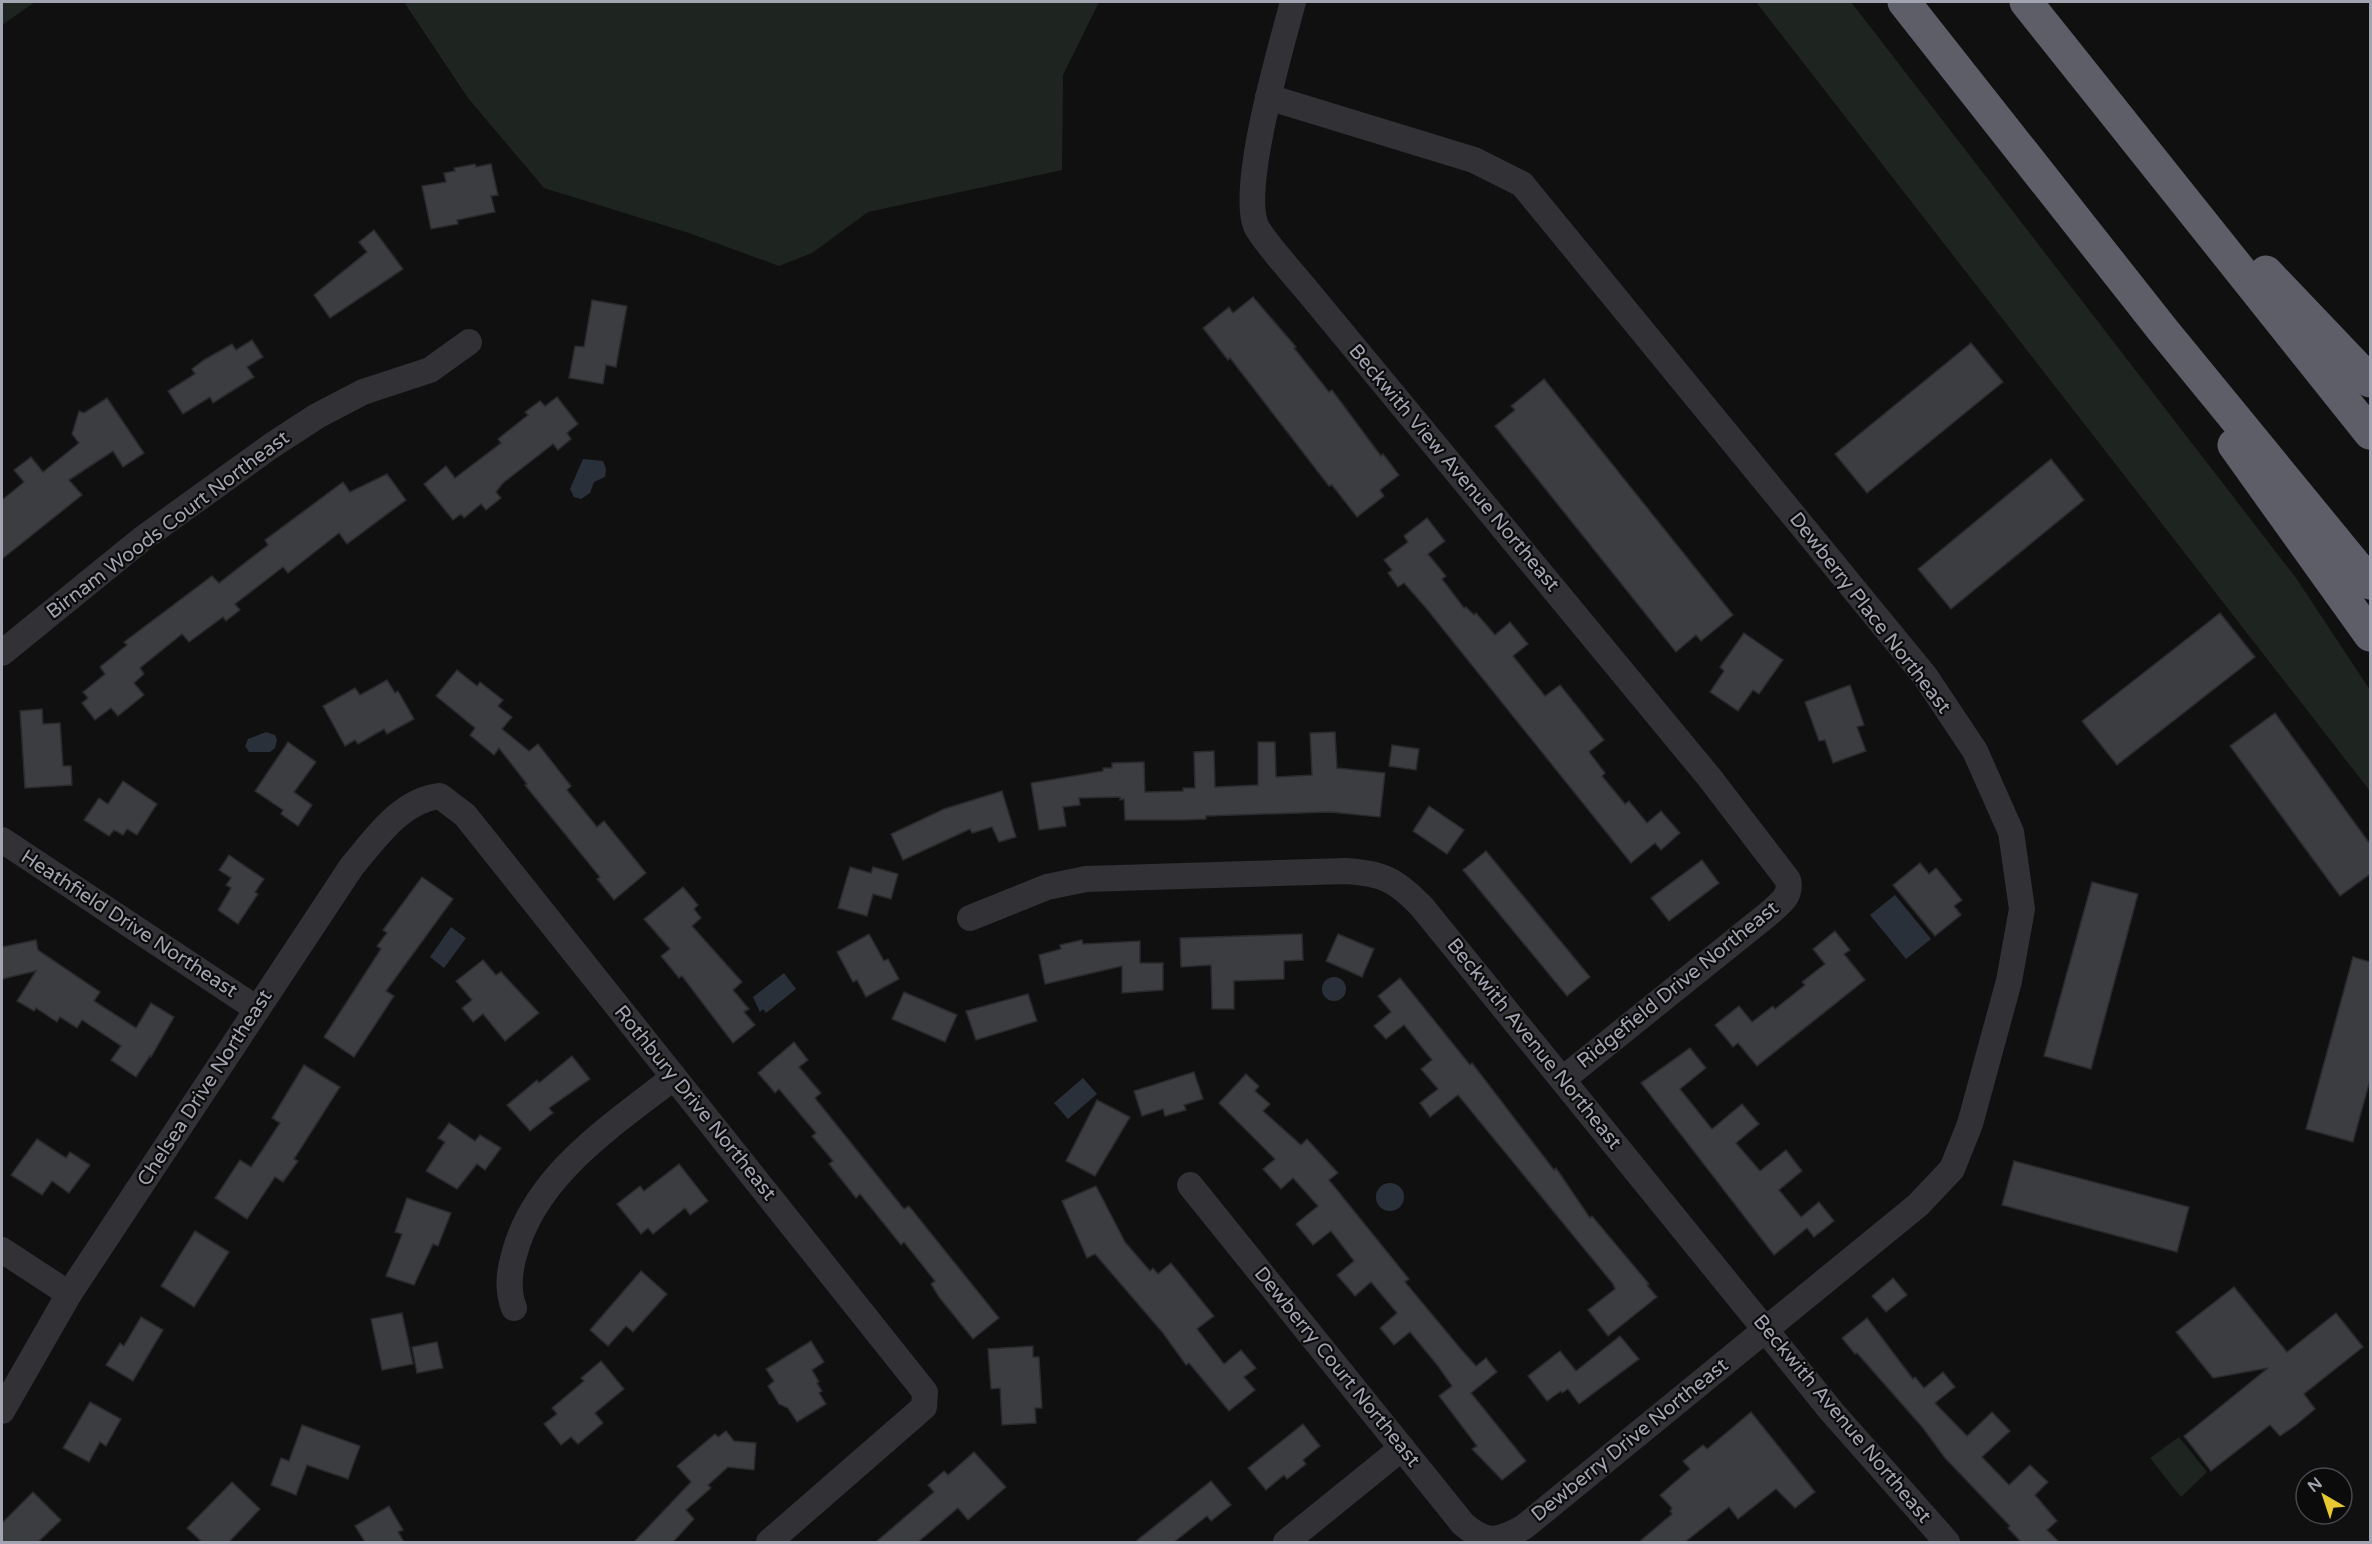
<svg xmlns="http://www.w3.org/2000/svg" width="2372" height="1544" font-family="'Varela Round',sans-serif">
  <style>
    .green { fill: #1e2520 }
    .water { fill: #2a3039 }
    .building { fill: #3c3d41; stroke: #2a2a2d; stroke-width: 1.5 }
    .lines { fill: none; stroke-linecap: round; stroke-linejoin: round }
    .minor { stroke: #313136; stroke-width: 26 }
    .highway { stroke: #5d5e67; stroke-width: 33 }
    .labels { text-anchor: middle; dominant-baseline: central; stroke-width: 4.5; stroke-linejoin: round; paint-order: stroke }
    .street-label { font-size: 20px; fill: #a2a4b1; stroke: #0b0b0c }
  </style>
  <rect width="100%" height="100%" fill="#101011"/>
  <g class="green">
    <path d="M2,2H35L2,25Z"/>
    <path d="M404,2H1099L1063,75L1062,170L868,212L812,253L779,266L689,233L544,188L468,98Z"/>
    <path d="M1756,2H1851L2296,578L2370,690V791Z"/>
    <path d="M2179,1437L2207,1472L2181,1497L2150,1458Z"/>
  </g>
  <g class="water">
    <path d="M583,459L603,461L606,469L605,477L594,482L590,493L581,499L574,497L570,489Z"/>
    <path d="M266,732L275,735L277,740L275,748L270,752H249L245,746L248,739Z"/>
    <path d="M1895,895L1931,939L1906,959L1870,915Z"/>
    <path d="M451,927L466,938L444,968L430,957Z"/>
    <path d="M784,973L796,989L766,1013L763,1009L760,1012L753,997Z"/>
    <circle cx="1334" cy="989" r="12"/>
    <path d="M1083,1078L1097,1094L1068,1119L1054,1103Z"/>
    <circle cx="1390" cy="1197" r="14"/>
  </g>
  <g class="building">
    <path d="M475,164L476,167L491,164L498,195L491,196L495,212L457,220L458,224L431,229L422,186L446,182L444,173L455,171L454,168Z"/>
    <path d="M374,230L403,269L330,318L314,295L367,252L359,242Z"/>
    <path d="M1253,297L1296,347L1294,348L1329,392L1332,390L1381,456L1383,454L1399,475L1380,490L1384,496L1357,517L1332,485L1329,486L1230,358L1228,360L1203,328L1229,307L1233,313Z"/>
    <path d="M592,300L627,306L616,367L606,365L603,384L569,378L575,346L584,347Z"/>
    <path d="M252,340L263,357L247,367L254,377L213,403L210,397L183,414L168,391L195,374L192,369L204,360L232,344L236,350Z"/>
    <path d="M1971,343L2003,382L1867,493L1835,454Z"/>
    <path d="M1544,379L1733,615L1701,641L1696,635L1676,652L1495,426L1515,410L1511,406Z"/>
    <path d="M557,397L578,424L567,433L571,439L558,450L553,444L503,483L496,492L501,498L486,510L481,504L464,518L461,514L453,520L424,484L446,466L455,478L501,443L498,439L528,415L525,412L540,401L545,406Z"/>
    <path d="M107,398L144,453L123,467L113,451L69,480L82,495L2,559V500L24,482L14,470L31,457L43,472L79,443L72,434L79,411L84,413Z"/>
    <path d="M2051,459L2084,500L1951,609L1918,569Z"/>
    <path d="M387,474L406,500L347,544L339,533L288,573L283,567L235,604L240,610L226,621L223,617L189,642L182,634L140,668L144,674L134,683L144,695L118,716L111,708L95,720L82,703L88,698L83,692L105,674L100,667L127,645L124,642L212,576L219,583L268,545L265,540L343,482L350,492Z"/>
    <path d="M1427,518L1445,541L1428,554L1446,576L1442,579L1464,608L1466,607L1474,615L1476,613L1495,635L1510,622L1528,644L1513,656L1545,696L1560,685L1604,740L1589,752L1605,773L1602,776L1625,804L1629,801L1647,823L1661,811L1680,833L1661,850L1655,843L1631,863L1426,608L1404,583L1398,587L1388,573L1392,570L1384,560L1408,542L1404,536Z"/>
    <path d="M2220,613L2255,657L2117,765L2082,721Z"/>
    <path d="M1744,633L1783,660L1759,694L1753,690L1738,711L1710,692L1724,671L1720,667Z"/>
    <path d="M457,670L477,686L480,682L503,700L498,706L512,717L502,729L529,751L538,744L571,786L567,790L597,827L604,821L646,873L614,900L597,879L600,877L525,785L527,784L499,748L494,755L470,735L475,728L436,696Z"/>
    <path d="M387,680L395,693L398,691L414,719L387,734L384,729L358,744L355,740L345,746L323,706L355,688L360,695Z"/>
    <path d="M1850,685L1864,725L1857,727L1866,751L1833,763L1825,740L1819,741L1805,702Z"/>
    <path d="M42,709L43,724L60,723L63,766H71L72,785L25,788L20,711Z"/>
    <path d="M2275,713L2370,844V874L2340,896L2230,746Z"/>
    <path d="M1335,732L1337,768L1385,773L1380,817L1330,812L1206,816V819L1183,820H1125L1124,799L1120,800V797L1079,798L1080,805L1063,807L1066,826L1039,830L1031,783L1103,771V768H1112V763L1144,762L1145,792L1183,791V788H1195L1194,752L1214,751L1215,787L1258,785V742H1275L1276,777L1312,775L1310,733Z"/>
    <path d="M288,742L316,762L294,792L312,805L298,826L281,814L283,810L255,791Z"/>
    <path d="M1392,745L1419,749L1416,770L1389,766Z"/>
    <path d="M123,781L157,804L137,835L127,829L123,835L114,830L109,836L84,820L99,798L108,804Z"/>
    <path d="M1002,791L1016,837L999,842L992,827L972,833L970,829L903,860L891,834L944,809Z"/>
    <path d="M1429,806L1464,830L1447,854L1413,831Z"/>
    <path d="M1486,851L1590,977L1567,996L1463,870Z"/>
    <path d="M229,855L264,879L255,892L258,894L238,924L218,910L231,888L226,885L231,878L219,870Z"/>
    <path d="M1702,860L1719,883L1669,921L1651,898Z"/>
    <path d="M1920,863L1929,874L1936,868L1962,900L1954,906L1961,915L1935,936L1893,885Z"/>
    <path d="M850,867L871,873L873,867L898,874L891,899L873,894L867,916L838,908Z"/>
    <path d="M422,877L453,899L386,991L394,996L354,1057L324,1037L381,949L377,946L387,933L383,930Z"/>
    <path d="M2092,882L2138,894L2091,1069L2044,1056Z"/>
    <path d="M683,887L698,905L694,909L701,918L692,926L742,982L733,990L749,1009L744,1012L755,1025L733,1043L682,976L679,978L661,956L670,949L644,919Z"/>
    <path d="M1835,931L1850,950L1844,954L1865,980L1757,1066L1738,1043L1733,1047L1715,1025L1739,1006L1752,1022L1773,1006L1775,1009L1805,985L1802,982L1825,964L1813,949Z"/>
    <path d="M869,934L884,961L888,959L899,979L866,997L857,980L853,982L837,952Z"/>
    <path d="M1302,934L1303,960L1284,961V979L1234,981V1009H1212L1211,965L1181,967L1180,938Z"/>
    <path d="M1338,934L1374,949L1362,977L1326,961Z"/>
    <path d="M36,940L38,950L100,992L94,1001L136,1028L151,1003L174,1017L151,1057L150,1056L136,1077L111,1060L121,1046L82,1020L77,1028L60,1017L57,1022L36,1008L34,1011L17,1001L36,971L2,979V947Z"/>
    <path d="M1082,940L1083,944L1140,941V963H1163V990L1122,993V966L1045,984L1039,955L1061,949L1060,945Z"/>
    <path d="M2353,957L2370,962V1080L2353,1142L2306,1129Z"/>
    <path d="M483,960L496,975L501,972L539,1013L505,1041L483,1014L473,1022L462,1008L472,1000L456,981Z"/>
    <path d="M1400,978L1470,1065L1472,1063L1554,1170L1556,1168L1590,1218L1592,1216L1649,1284L1647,1285L1657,1297L1608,1336L1588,1310L1615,1289L1613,1284L1458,1095L1430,1117L1420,1103L1438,1089L1421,1069L1432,1060L1404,1025L1386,1039L1374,1026L1391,1012L1378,996Z"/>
    <path d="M904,992L957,1015L945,1042L892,1019Z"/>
    <path d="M1028,994L1037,1021L976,1040L966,1011Z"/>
    <path d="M794,1042L808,1060L799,1067L821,1093L815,1098L904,1209L909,1206L999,1318L973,1339L939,1297L931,1284L935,1281L904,1242L901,1245L860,1194L856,1198L829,1164L833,1161L812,1136L816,1133L779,1089L775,1093L758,1073Z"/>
    <path d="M1690,1048L1706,1068L1680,1089L1712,1129L1742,1104L1759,1124L1736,1143L1760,1171L1786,1150L1802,1171L1779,1190L1801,1217L1819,1202L1834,1221L1814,1237L1807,1228L1774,1255L1641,1083Z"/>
    <path d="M572,1056L590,1079L549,1108L553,1113L530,1131L507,1105L537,1080L539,1083Z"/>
    <path d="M304,1065L340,1087L294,1159L298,1161L283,1182L275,1177L247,1219L215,1198L240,1160L251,1167L261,1152L280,1123L272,1118Z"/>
    <path d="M1194,1072L1203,1099L1184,1105L1186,1110L1165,1116L1163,1109L1142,1116L1134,1091Z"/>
    <path d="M1246,1074L1259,1086L1255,1091L1270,1104L1263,1111L1301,1145L1307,1139L1338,1173L1329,1180L1409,1279L1405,1282L1460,1348L1476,1366L1486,1358L1497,1372L1471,1393L1526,1461L1502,1480L1472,1449L1477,1446L1439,1396L1452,1386L1438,1366L1410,1332L1394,1345L1380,1328L1397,1313L1371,1282L1355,1296L1337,1275L1354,1261L1331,1231L1313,1245L1296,1224L1318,1206L1293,1178L1281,1189L1263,1169L1275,1159L1219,1103Z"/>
    <path d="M1097,1100L1130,1117L1095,1176L1066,1161Z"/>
    <path d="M449,1123L475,1141L480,1135L501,1148L485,1170L477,1164L457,1189L426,1171L445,1142L438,1138Z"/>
    <path d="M37,1139L66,1158L70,1152L90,1165L69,1193L52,1181L42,1195L11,1175Z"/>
    <path d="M2014,1161L2189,1207L2177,1252L2002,1205Z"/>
    <path d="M679,1164L708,1201L690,1215L685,1208L653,1234L648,1228L641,1234L617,1204L640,1186L644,1191Z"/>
    <path d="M1096,1186L1125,1242L1150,1271L1153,1268L1158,1274L1171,1263L1214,1316L1197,1329L1224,1364L1241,1350L1256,1368L1244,1377L1255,1390L1229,1411L1189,1363L1186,1365L1163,1333L1095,1254L1087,1258L1062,1201Z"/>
    <path d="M407,1198L451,1213L438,1246L433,1244L414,1285L386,1276L402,1234L395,1232Z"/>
    <path d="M195,1231L229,1252L194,1307L161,1286Z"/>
    <path d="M641,1271L667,1294L633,1332L626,1326L608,1346L590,1330Z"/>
    <path d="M1893,1278L1907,1295L1886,1312L1872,1296Z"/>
    <path d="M2234,1287L2287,1352L2336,1313L2363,1347L2304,1394L2315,1409L2296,1425L2280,1436L2270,1425L2211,1471L2184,1436L2268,1368L2213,1378L2176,1332Z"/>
    <path d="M402,1313L413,1364L382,1370L371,1319Z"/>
    <path d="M141,1317L163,1330L133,1381L106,1365L120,1343L124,1346Z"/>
    <path d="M1867,1318L1913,1379L1915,1377L1924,1388L1943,1372L1955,1387L1935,1403L1967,1436L1992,1412L2010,1431L1982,1457L2009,1485L2030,1465L2048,1482L2035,1495L2057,1521L2047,1530L2059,1542H2021L2008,1528L2010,1526L1945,1458L1923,1428L1857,1353L1855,1354L1842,1338Z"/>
    <path d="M1620,1336L1639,1359L1579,1404L1568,1389L1562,1393L1561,1391L1547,1401L1528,1376L1560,1351L1576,1371Z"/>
    <path d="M811,1341L824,1362L812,1370L819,1382L817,1383L822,1391L819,1393L826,1404L797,1422L788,1408L779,1404L768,1386L774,1381L766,1369Z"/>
    <path d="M437,1342L443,1368L417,1373L412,1347Z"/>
    <path d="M1033,1346V1357H1039L1042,1408H1035L1036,1423L1002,1425L1000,1388L991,1389L988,1349Z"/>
    <path d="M601,1361L624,1389L595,1413L603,1423L578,1444L571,1437L561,1445L544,1424L557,1414L552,1408L584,1381L581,1378Z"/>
    <path d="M90,1402L121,1419L106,1446L100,1442L89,1462L63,1448Z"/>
    <path d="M1751,1412L1815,1492L1795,1508L1776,1489L1738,1519L1729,1507L1685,1542H1639L1672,1514L1670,1511L1672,1508L1660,1495L1690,1469L1683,1461L1703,1445L1707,1449Z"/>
    <path d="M1303,1424L1320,1446L1303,1460L1306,1464L1287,1479L1284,1475L1266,1490L1248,1468Z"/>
    <path d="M302,1425L360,1446L348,1479L307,1465L296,1495L271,1485L281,1458L289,1461Z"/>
    <path d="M726,1431L734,1441L756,1443L754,1470L728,1467L708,1485L711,1488L686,1510L694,1519L673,1542H634L691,1482L677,1466L715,1434L718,1437Z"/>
    <path d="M974,1452L1006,1487L968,1520L958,1508L918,1542H876L934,1492L928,1485L944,1471L948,1475Z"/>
    <path d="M1211,1481L1231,1505L1211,1521L1207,1516L1174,1542H1135Z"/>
    <path d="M232,1482L260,1509L229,1542H202L187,1528Z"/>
    <path d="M33,1492L61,1520L38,1542H2V1523Z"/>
    <path d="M389,1506L403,1530L398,1532L404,1542H365L355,1526Z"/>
  </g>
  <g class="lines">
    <g class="minor">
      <path d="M1293,2C1281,47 1240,186 1256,226C1263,241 1298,279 1310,294L1709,777L1788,880C1792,897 1779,904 1767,915L1563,1079"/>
      <path d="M2,653L142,539L271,446L317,416L363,392L430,370L469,342"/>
      <path d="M2,840L257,1009"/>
      <path d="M970,918L1047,887L1086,879L1345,871C1383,873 1396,880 1422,907L1832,1412L1947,1542"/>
      <path d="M1190,1185L1463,1524C1486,1544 1498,1542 1524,1527L1918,1205L1952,1169L1970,1124L2009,981L2022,909L2011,832L1975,751L1925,676L1522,184L1474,160L1268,97"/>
      <path d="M2,1250L69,1294"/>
      <path d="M514,1308C507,1290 509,1273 514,1255C535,1174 612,1126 674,1077"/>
      <path d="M2,1411L69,1294L352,866C376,838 401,800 440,796L465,815L925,1392L924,1407L769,1542"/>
      <path d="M1286,1542L1402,1448"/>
    </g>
    <g class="highway">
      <path d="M1904,2L2162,329L2370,583"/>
      <path d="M2026,2L2370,433"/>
      <path d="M2266,272L2370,381"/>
      <path d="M2234,445L2370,635"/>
    </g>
  </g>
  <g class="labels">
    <g class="street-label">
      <text transform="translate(1454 468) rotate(50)">Beckwith View Avenue Northeast</text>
      <text transform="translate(168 525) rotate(-37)">Birnam Woods Court Northeast</text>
      <text transform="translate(1870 613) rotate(52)">Dewberry Place Northeast</text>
      <text transform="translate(129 924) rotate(33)">Heathfield Drive Northeast</text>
      <text transform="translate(1678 985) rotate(-39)">Ridgefield Drive Northeast</text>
      <text transform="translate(1534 1044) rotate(51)">Beckwith Avenue Northeast</text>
      <text transform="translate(205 1088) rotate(-57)">Chelsea Drive Northeast</text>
      <text transform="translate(695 1103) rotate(51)">Rothbury Drive Northeast</text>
      <text transform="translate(1337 1367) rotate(51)">Dewberry Court Northeast</text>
      <text transform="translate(1842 1419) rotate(50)">Beckwith Avenue Northeast</text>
      <text transform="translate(1630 1440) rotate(-39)">Dewberry Drive Northeast</text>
    </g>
  </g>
  <rect width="2372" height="1544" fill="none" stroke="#a2a4b1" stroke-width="6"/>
  <g transform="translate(2324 1496) rotate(321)"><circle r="28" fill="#0b0b0c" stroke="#47484e" stroke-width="1.5"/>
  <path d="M0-4.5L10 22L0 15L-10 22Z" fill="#e8c831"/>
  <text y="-9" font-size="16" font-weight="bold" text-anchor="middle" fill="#a2a4b1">N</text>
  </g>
</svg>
